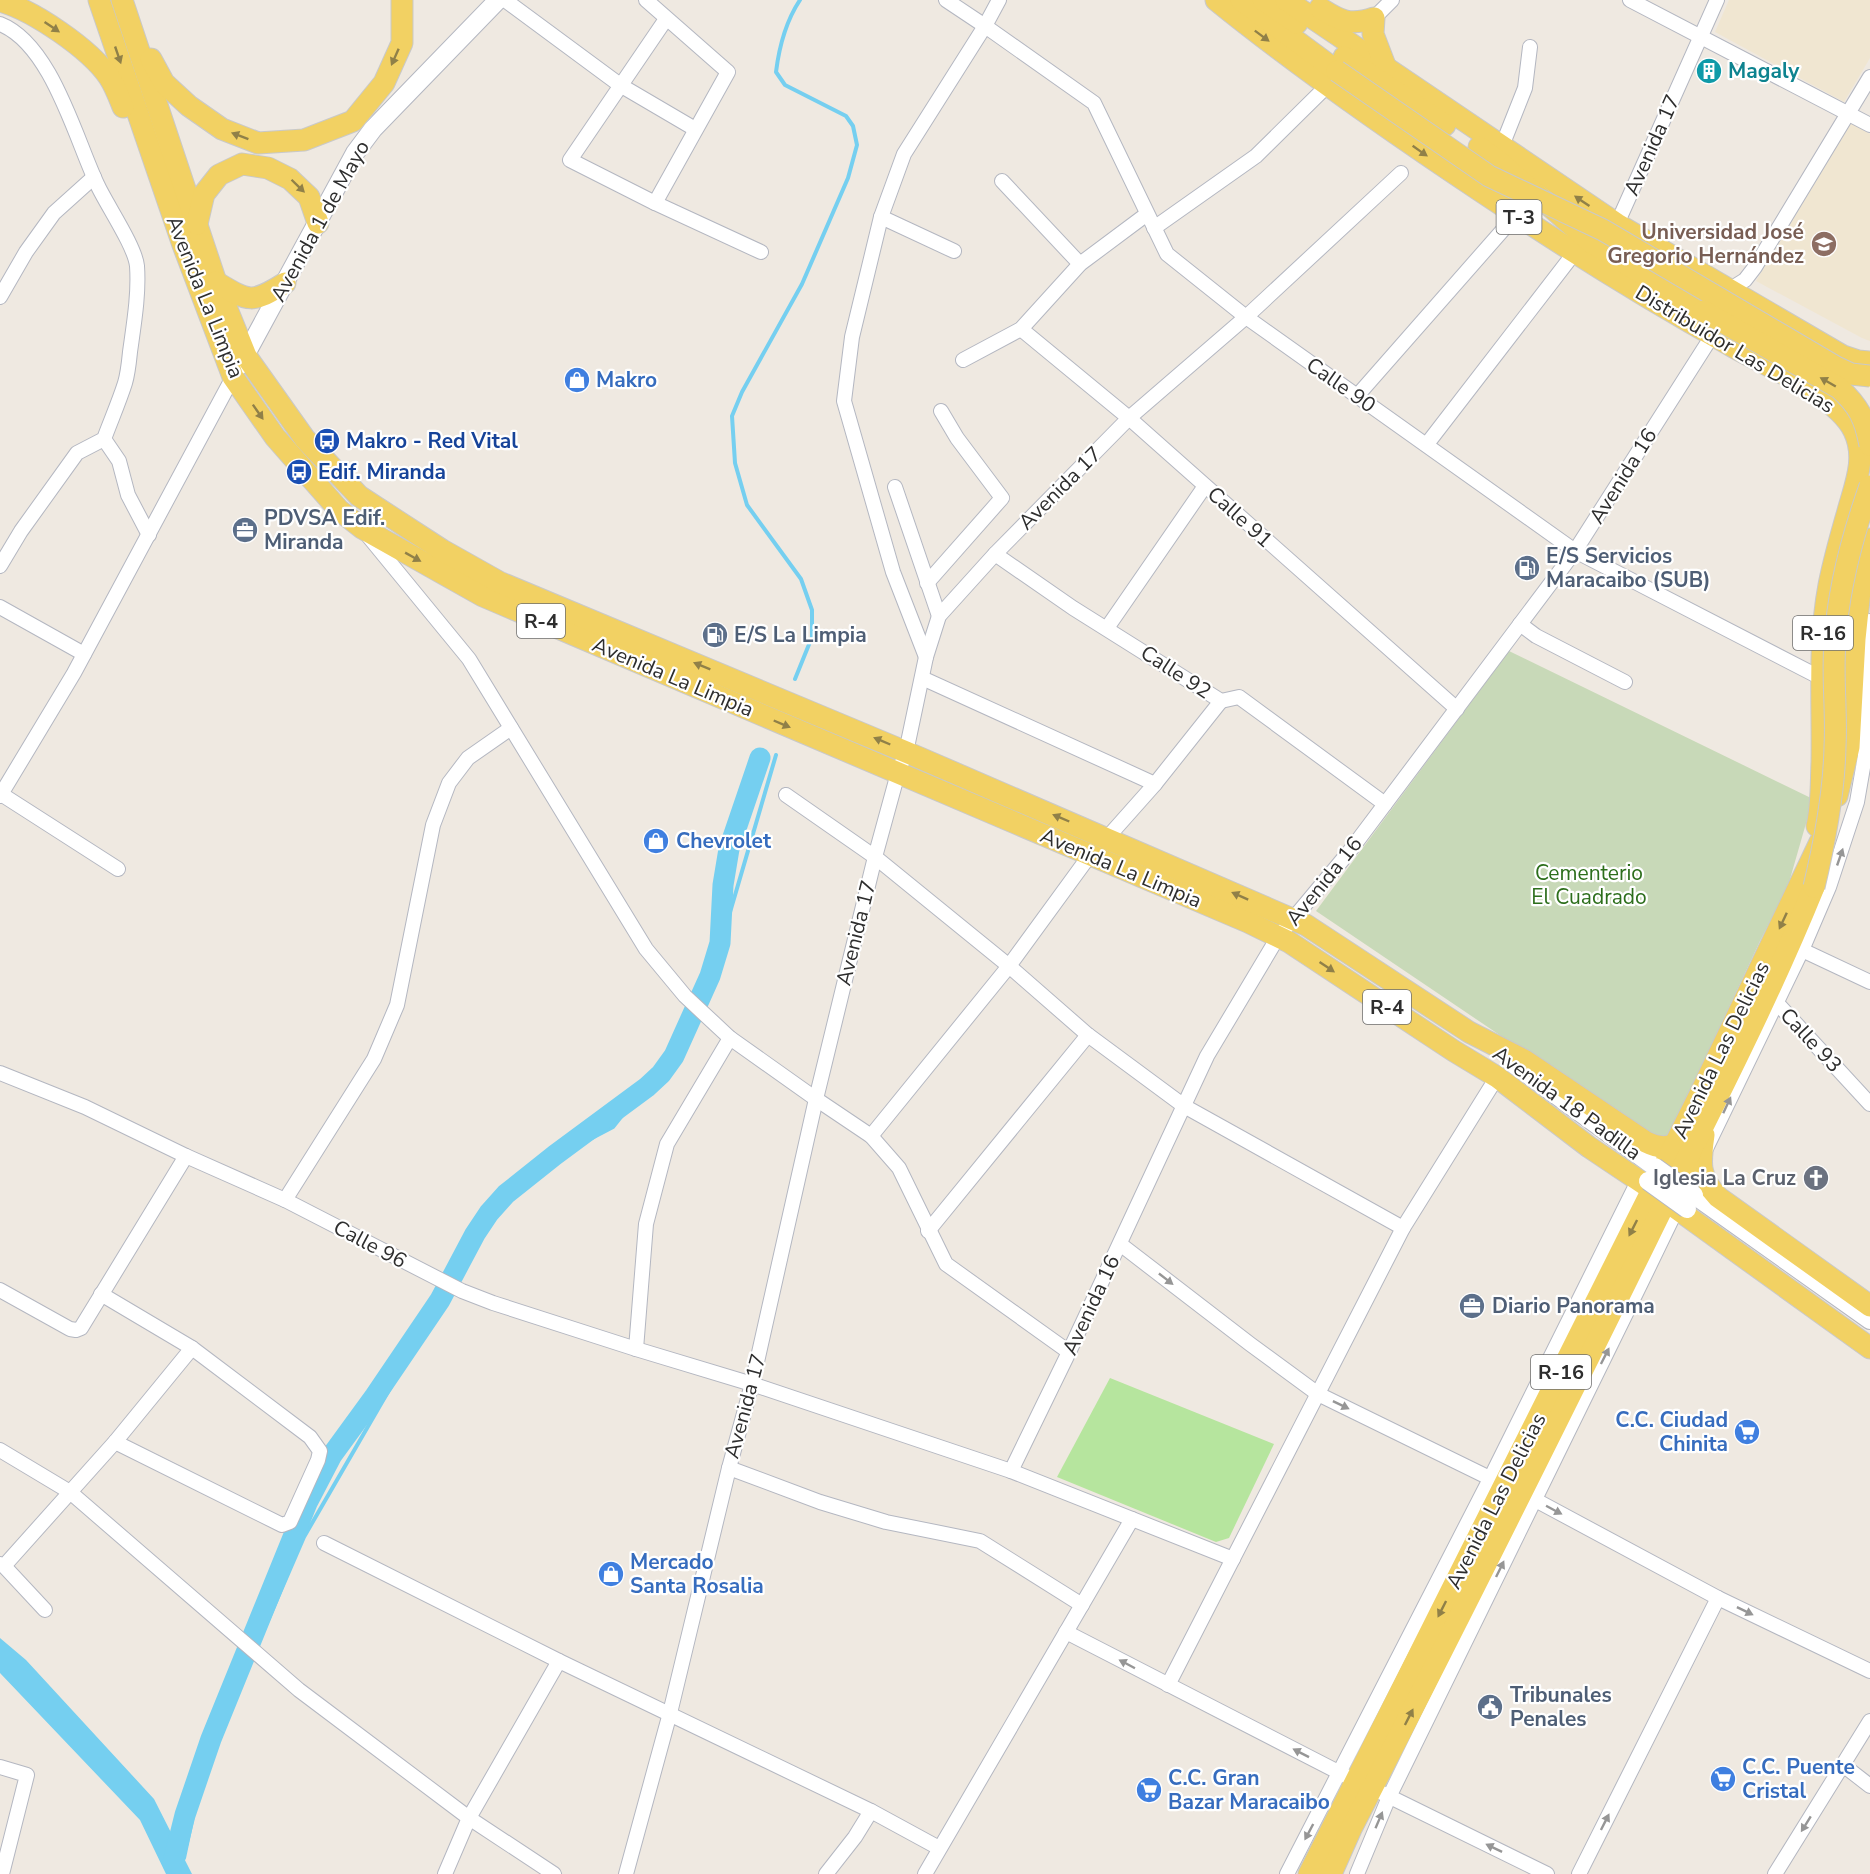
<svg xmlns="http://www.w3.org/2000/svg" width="1870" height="1874" font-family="'Nunito Sans',sans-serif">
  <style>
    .education { fill: #f0e6d1 }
    .green { fill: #b6e59e }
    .cemetery { fill: #c8d9b8 }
    .water { fill: #75cff0 }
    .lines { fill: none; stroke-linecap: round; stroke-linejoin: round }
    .stream { stroke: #75cff0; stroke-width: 4 }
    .river { stroke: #75cff0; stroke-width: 21 }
    .street-casing { stroke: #b4b7c1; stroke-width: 16 }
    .secondary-casing { stroke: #b4b7c1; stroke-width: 20 }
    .primary-casing { stroke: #c9c9c9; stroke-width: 23 }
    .street { stroke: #fff; stroke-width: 14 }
    .secondary { stroke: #fff; stroke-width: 18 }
    .primary { stroke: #f2d163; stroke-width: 21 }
    .secondary-bridge-casing { stroke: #b4b7c1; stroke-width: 20; stroke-linecap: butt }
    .primary-bridge-casing { stroke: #c9c9c9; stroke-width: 23; stroke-linecap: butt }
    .secondary-bridge { stroke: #fff; stroke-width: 18 }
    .primary-bridge { stroke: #f2d163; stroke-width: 21 }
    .oneway { fill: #908048 }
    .oneway2 { fill: #969696 }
    .labels { text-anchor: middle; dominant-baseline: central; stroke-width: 4.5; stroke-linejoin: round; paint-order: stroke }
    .shield { fill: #fff; stroke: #6d6d6d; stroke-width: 1.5 }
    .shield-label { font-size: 20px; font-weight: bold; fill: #2e2e2e }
    .culture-label { font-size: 21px; font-weight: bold; fill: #0d838f; stroke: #fff; text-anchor: start }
    .street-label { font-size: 21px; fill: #2e2e2e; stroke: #fff }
    .education-label { font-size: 21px; font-weight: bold; fill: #785e54; stroke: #fff; text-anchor: end }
    .shop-label { font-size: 21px; font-weight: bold; fill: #366cbe; stroke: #fff; text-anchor: start }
    .transit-label { font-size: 21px; font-weight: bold; fill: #164399; stroke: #fff; text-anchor: start }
    .service-label { font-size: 21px; font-weight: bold; fill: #4e5e75; stroke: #fff; text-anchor: start }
    .park-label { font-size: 21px; fill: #2c6e1b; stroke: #fff }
    .worship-label { font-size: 21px; font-weight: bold; fill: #5b616d; stroke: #fff; text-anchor: end }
  </style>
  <rect width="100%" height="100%" fill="#efe9e1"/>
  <g class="education">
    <path d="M1729,0H1870V58L1844,102L1715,32Z"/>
    <path d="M1851,123L1870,134V341L1862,338L1756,281Z"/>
  </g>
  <path class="green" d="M1110,1378L1274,1444L1229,1538L1216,1542L1057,1477Z"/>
  <path class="cemetery" d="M1509,651L1813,799L1788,886L1760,941L1664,1146L1316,911Z"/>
  <path class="water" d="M0,1638L26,1660L154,1799L192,1874H166L140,1820L0,1673Z"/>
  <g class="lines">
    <g class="stream">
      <path d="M795,679L812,637V610L801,579L747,505L735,463L732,416L742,392L802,284L848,178L857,145L853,126L846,116L785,85L776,72C779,48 786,21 800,0"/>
      <path d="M702,1008L776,755"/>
      <path d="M256,1648L304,1537L510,1181L613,1127L685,1036L699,1014"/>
      <path d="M184,1858L198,1792L253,1654"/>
    </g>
    <path class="river" d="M173,1863L185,1815L211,1739L307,1503L332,1455L375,1396L440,1300L475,1234L489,1213L506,1194L555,1155L647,1087L661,1074L674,1056L710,976L720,943L723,885L729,849L760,758"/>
    <g class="street-casing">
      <g id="street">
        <path d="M505,0L620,85L695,129"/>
        <path d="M646,0L728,72L655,203L570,160L666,19"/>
        <path d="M946,0L985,26L1094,103L1167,254L1246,317L1575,551L1823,679"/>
        <path d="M1630,0L1870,125"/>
        <path d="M1374,18L1392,0"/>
        <path d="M0,24C51,44 75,137 97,184C106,204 135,246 137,266C139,294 134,323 130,352C129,362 128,373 125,383C119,402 111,420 104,439L77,453L21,531L0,566"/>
        <path d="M1502,146L1525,88L1530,47"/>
        <path d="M1002,181L1080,264"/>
        <path d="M655,203L761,252"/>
        <path d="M881,217L954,251"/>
        <path d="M1617,224L1717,0"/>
        <path d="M1154,228L1256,156L1328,85"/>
        <path d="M1729,290L1745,280L1755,267L1870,77"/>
        <path d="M0,297L26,252L54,213L94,177"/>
        <path d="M1021,329L1129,418L1457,709"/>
        <path d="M963,360L1021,329L1080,264L1147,214"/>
        <path d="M1357,396L1516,215"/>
        <path d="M104,439L119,461L128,495L149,535"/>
        <path d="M1427,444L1575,252"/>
        <path d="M895,487L939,616"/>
        <path d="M369,537L469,659L646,949L685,996L730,1038L816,1099L871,1136L899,1168L946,1264L1069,1352"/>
        <path d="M995,554L1073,608L1221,701L1239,697L1385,804"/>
        <path d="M927,583L1002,498L957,438L941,411"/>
        <path d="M0,607L84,654"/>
        <path d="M1520,624L1536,636L1625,682"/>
        <path d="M1107,628L1205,486"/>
        <path d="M926,657L893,572L844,401L852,337L881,217L904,154L985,26L999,0"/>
        <path d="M922,678L1155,784"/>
        <path d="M1,794L118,869"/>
        <path d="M786,795L875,857L1009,966L1088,1035L1184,1106L1403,1228"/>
        <path d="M0,796L74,673L233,377"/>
        <path d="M1107,838L1155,784L1221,701"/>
        <path d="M1802,950L1870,982"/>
        <path d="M1776,1002L1870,1104"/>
        <path d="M0,1073L85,1107L186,1156L285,1200L462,1291L493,1303L636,1349L752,1384L1011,1471L1233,1559"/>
        <path d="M871,1136L1009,966L1090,855"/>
        <path d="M285,1200L374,1059L397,1005L433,825L449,783L468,758L511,728"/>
        <path d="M928,1231L1088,1035"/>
        <path d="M1120,1244L1250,1344L1318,1394L1510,1488"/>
        <path d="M0,1290L70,1329L76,1330L81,1328L186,1156"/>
        <path d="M101,1294L192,1348L310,1437L320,1451L318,1460L290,1522L282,1525L115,1442"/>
        <path d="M636,1349L646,1224L667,1144L730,1038"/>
        <path d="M0,1450L70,1492L299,1690L469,1818L554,1874"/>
        <path d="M729,1468L820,1502L886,1522L980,1541L1082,1605"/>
        <path d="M1011,1471L1069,1352L1207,1056L1278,937L1349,852L1575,551L1712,336"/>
        <path d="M1528,1496L1718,1598L1870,1671"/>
        <path d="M324,1543L559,1661"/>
        <path d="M0,1564L4,1566L115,1442L192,1348"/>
        <path d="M4,1566L45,1610"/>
        <path d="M1066,1632L1348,1777"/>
        <path d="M1168,1685L1403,1228L1497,1077"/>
        <path d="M1843,1765L1870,1786"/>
        <path d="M0,1767L27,1775L2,1874"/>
        <path d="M1382,1793L1547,1874"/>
        <path d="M445,1874L469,1818L559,1661L871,1811L939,1848"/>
        <path d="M626,1874L670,1713L729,1468L752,1384L816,1099L875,857L898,773L906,752L926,657L939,616L995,554L1129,418L1246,317L1401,173"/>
        <path d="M826,1874L855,1837L871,1811"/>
        <path d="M925,1874L1132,1519"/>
        <path d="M1287,1874L1490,1479L1638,1181"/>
        <path d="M1357,1874L1389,1797L1641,1283L1802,950L1829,887L1857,802L1865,756L1867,642L1870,621"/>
        <path d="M1579,1874L1718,1598"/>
        <path d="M1775,1874L1870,1721"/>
      </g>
    </g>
    <g class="secondary-casing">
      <g id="secondary">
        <path d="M240,365L355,153L373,129L498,0"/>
        <path d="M1512,1063L1655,1167"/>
        <path d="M1694,1195L1870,1320"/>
      </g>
    </g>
    <g class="primary-casing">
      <g id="primary">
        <path d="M99,0L183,245L233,377L275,437L339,510L362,528L483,596L1248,922L1289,942L1454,1051L1497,1077L1589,1147L1653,1190"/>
        <path d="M122,0L216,282L246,356L305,439L359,496L442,550L499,582L906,752L1306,925L1469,1032L1524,1060L1646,1142C1656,1147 1665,1149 1675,1144"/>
        <path d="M1216,0C1300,68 1389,130 1479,190C1561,245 1644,297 1730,345C1764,365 1837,395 1854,431C1867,458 1855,485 1848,511C1841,535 1834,560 1829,585C1818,643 1823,703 1822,762C1821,783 1822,805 1817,826"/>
        <path d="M1241,0L1337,71"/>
        <path d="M1263,0L1297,23"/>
        <path d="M1286,0L1617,224L1843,356L1858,361L1870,362"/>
        <path d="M0,1C33,10 90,49 109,77C115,86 119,97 123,107"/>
        <path d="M1320,8C1340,21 1350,26 1374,18L1373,34L1386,68"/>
        <path d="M1344,57L1445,125"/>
        <path d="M151,59L164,83L189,106L222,129L258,143L304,140L353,121L384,83L402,43V0"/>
        <path d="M1479,147L1497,160L1592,243L1703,311"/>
        <path d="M197,224L204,194L219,175L242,164L268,168L290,179L309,197L318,223"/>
        <path d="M216,282C249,302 252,304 285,283"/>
        <path d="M1837,796L1849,747L1855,639L1861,581L1870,539"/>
        <path d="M1704,1135C1700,1163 1698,1176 1718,1197L1870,1306"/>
        <path d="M1666,1201L1870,1348"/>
        <path d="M1309,1874L1700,1094L1820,842"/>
        <path d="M1331,1874L1351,1829C1452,1634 1550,1437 1647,1240C1704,1123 1765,1008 1814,887"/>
      </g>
    </g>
    <use href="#street" class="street"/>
    <use href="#secondary" class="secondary"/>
    <use href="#primary" class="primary"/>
    <g class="secondary-bridge-casing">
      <g id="secondary-bridge">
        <path d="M1655,1167L1694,1195"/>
        <path d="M1648,1181L1687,1209"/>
      </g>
    </g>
    <g class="primary-bridge-casing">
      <g id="primary-bridge">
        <path d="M1337,71L1489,176L1603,230L1836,367L1851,374L1870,376"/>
        <path d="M1703,311L1839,388C1859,406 1865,419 1870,445"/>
        <path d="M1814,887C1825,841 1834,795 1835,747C1837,712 1832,677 1835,642C1838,588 1852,537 1870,486"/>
      </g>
    </g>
    <use href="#secondary-bridge" class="secondary-bridge"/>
    <use href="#primary-bridge" class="primary-bridge"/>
  </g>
  <defs><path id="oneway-solid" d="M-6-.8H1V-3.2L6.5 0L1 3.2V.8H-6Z" transform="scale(1.5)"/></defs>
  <g class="oneway">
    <use href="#oneway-solid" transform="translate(52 27) rotate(34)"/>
    <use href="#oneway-solid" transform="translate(1262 36) rotate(37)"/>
    <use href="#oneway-solid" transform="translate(118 55) rotate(71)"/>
    <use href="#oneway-solid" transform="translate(395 57) rotate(114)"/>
    <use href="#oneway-solid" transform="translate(240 136) rotate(-159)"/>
    <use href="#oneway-solid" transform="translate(1420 151) rotate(35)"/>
    <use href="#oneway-solid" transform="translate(298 186) rotate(44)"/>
    <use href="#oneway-solid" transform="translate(1582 201) rotate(-146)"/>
    <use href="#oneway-solid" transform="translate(1828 382) rotate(-150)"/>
    <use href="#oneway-solid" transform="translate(258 412) rotate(55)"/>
    <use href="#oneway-solid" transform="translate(413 557) rotate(29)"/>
    <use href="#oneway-solid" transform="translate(702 666) rotate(-158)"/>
    <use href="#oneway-solid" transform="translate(782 724) rotate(23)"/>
    <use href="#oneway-solid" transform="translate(882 741) rotate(-157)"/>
    <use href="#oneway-solid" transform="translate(1061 818) rotate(-157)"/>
    <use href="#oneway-solid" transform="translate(1240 896) rotate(-156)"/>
    <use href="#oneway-solid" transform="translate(1783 921) rotate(115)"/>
    <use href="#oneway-solid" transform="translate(1327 967) rotate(34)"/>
    <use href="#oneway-solid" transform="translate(1633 1228) rotate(117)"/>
    <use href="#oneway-solid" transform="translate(1442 1609) rotate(117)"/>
    <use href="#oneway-solid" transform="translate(1409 1717) rotate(-63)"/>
  </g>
  <g class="oneway2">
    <use href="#oneway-solid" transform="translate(1840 857) rotate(-71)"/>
    <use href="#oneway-solid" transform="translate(1727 1105) rotate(-65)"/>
    <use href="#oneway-solid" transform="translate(1166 1279) rotate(38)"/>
    <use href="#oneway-solid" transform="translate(1605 1356) rotate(-63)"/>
    <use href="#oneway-solid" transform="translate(1341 1405) rotate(26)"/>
    <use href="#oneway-solid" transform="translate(1554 1510) rotate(28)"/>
    <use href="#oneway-solid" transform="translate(1500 1569) rotate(-64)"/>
    <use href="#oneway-solid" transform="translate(1745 1611) rotate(26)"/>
    <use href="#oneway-solid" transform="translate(1127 1664) rotate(-152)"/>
    <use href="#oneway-solid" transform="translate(1301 1753) rotate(-153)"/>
    <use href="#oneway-solid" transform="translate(1379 1820) rotate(-67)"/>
    <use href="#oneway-solid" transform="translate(1605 1822) rotate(-63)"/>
    <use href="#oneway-solid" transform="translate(1806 1824) rotate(122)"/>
    <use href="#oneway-solid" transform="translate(1309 1832) rotate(118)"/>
    <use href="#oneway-solid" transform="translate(1494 1848) rotate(-154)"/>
  </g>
  <defs>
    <g id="building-disc" transform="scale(1.35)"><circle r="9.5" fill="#0f9aa8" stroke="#fff"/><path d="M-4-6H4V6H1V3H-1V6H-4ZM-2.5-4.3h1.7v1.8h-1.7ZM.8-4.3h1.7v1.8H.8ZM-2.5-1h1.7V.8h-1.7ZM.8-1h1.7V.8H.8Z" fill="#fff"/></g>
    <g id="university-disc" transform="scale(1.35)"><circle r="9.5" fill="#8d6e63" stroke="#fff"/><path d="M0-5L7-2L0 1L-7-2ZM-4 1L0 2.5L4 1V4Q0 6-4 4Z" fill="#fff"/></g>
    <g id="shop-disc" transform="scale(1.35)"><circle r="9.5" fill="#3f7fe0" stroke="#fff"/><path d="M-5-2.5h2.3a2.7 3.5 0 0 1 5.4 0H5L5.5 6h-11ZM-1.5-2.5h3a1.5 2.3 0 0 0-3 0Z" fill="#fff"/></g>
    <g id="bus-disc" transform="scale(1.35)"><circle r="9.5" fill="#1a4fb4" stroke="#fff"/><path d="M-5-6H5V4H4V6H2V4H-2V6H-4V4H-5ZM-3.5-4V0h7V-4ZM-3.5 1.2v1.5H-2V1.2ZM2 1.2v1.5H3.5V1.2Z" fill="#fff"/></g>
    <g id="office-disc" transform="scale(1.35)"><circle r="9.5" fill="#5c6f8a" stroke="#fff"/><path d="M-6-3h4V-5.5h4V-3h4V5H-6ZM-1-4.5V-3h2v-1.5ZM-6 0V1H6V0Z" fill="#fff"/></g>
    <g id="fuel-disc" transform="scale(1.35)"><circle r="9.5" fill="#5c6f8a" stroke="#fff"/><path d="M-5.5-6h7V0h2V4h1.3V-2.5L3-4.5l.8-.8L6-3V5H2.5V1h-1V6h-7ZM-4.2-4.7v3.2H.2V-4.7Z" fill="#fff"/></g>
    <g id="church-disc" transform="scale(1.35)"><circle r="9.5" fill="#6b7280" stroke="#fff"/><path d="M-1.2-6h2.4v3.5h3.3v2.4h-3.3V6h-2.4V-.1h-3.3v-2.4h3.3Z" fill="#fff"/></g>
    <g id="supermarket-disc" transform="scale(1.35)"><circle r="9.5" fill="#3f7fe0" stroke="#fff"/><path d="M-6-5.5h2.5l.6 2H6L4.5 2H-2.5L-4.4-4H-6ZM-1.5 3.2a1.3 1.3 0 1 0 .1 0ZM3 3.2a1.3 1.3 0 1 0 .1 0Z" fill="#fff"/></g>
    <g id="civic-disc" transform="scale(1.35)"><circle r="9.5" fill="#5c6f8a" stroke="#fff"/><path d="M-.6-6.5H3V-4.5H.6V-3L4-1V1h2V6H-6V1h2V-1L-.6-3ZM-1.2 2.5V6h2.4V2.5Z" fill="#fff"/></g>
  </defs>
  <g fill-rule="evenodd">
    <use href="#building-disc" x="1709" y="71"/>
    <use href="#university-disc" x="1824" y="244"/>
    <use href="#shop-disc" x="577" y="380"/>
    <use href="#bus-disc" x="327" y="441"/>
    <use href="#bus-disc" x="299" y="472"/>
    <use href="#office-disc" x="245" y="530"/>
    <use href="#fuel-disc" x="1527" y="568"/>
    <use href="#fuel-disc" x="715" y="635"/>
    <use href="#shop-disc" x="656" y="841"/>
    <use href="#church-disc" x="1816" y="1178"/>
    <use href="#office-disc" x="1472" y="1306"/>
    <use href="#supermarket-disc" x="1747" y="1432"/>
    <use href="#shop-disc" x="611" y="1574"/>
    <use href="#civic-disc" x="1490" y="1707"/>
    <use href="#supermarket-disc" x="1723" y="1779"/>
    <use href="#supermarket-disc" x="1149" y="1790"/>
  </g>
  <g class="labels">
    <g class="shield">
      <rect x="1496.5" y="200" width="45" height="34" rx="4.5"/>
      <rect x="517" y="604" width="48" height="34" rx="4.5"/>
      <rect x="1793" y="616" width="60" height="34" rx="4.5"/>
      <rect x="1363" y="990" width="48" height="34" rx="4.5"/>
      <rect x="1531" y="1355" width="60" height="34" rx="4.5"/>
    </g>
    <g class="shield-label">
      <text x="1519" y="217">T-3</text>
      <text x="541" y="621">R-4</text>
      <text x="1823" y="633">R-16</text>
      <text x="1387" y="1007">R-4</text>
      <text x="1561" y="1372">R-16</text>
    </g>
    <g class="culture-label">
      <text x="1728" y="71">Magaly</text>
    </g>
    <g class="street-label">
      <text transform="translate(1652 145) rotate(-66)">Avenida 17</text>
      <text transform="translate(320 221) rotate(-61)">Avenida 1 de Mayo</text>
      <text transform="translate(205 297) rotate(68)">Avenida La Limpia</text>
      <text transform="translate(1735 349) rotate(31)">Distribuidor Las Delicias</text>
      <text transform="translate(1341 385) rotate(35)">Calle 90</text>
      <text transform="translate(1623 476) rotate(-58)">Avenida 16</text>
      <text transform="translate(1060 488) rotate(-45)">Avenida 17</text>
      <text transform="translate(1240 517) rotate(42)">Calle 91</text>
      <text transform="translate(1176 672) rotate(33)">Calle 92</text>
      <text transform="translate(673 677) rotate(23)">Avenida La Limpia</text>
      <text transform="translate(1121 868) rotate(23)">Avenida La Limpia</text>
      <text transform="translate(1324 881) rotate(-51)">Avenida 16</text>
      <text transform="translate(856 933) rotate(-76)">Avenida 17</text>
      <text transform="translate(1811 1040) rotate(47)">Calle 93</text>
      <text transform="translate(1721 1050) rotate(-64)">Avenida Las Delicias</text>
      <text transform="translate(1567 1103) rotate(36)">Avenida 18 Padilla</text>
      <text transform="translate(370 1244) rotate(28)">Calle 96</text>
      <text transform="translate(1091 1305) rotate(-65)">Avenida 16</text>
      <text transform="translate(745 1406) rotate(-75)">Avenida 17</text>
      <text transform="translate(1496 1501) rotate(-63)">Avenida Las Delicias</text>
    </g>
    <g class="education-label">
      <text x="1804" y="232">Universidad José<tspan x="1804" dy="24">Gregorio Hernández</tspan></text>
    </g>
    <g class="shop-label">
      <text x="596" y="380">Makro</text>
      <text x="676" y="841">Chevrolet</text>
      <text x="1728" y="1420" text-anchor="end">C.C. Ciudad<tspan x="1728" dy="24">Chinita</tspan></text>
      <text x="630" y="1562">Mercado<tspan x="630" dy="24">Santa Rosalia</tspan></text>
      <text x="1742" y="1767">C.C. Puente<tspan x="1742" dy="24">Cristal</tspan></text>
      <text x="1168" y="1778">C.C. Gran<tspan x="1168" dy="24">Bazar Maracaibo</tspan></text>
    </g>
    <g class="transit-label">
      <text x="346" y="441">Makro - Red Vital</text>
      <text x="318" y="472">Edif. Miranda</text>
    </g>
    <g class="service-label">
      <text x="264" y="518">PDVSA Edif.<tspan x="264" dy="24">Miranda</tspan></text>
      <text x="1546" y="556">E/S Servicios<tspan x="1546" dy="24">Maracaibo (SUB)</tspan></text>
      <text x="734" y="635">E/S La Limpia</text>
      <text x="1492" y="1306">Diario Panorama</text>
      <text x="1510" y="1695">Tribunales<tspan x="1510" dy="24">Penales</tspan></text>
    </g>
    <g class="park-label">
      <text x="1589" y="873">Cementerio<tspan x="1589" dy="24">El Cuadrado</tspan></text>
    </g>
    <g class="worship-label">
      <text x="1796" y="1178">Iglesia La Cruz</text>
    </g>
  </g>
</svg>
